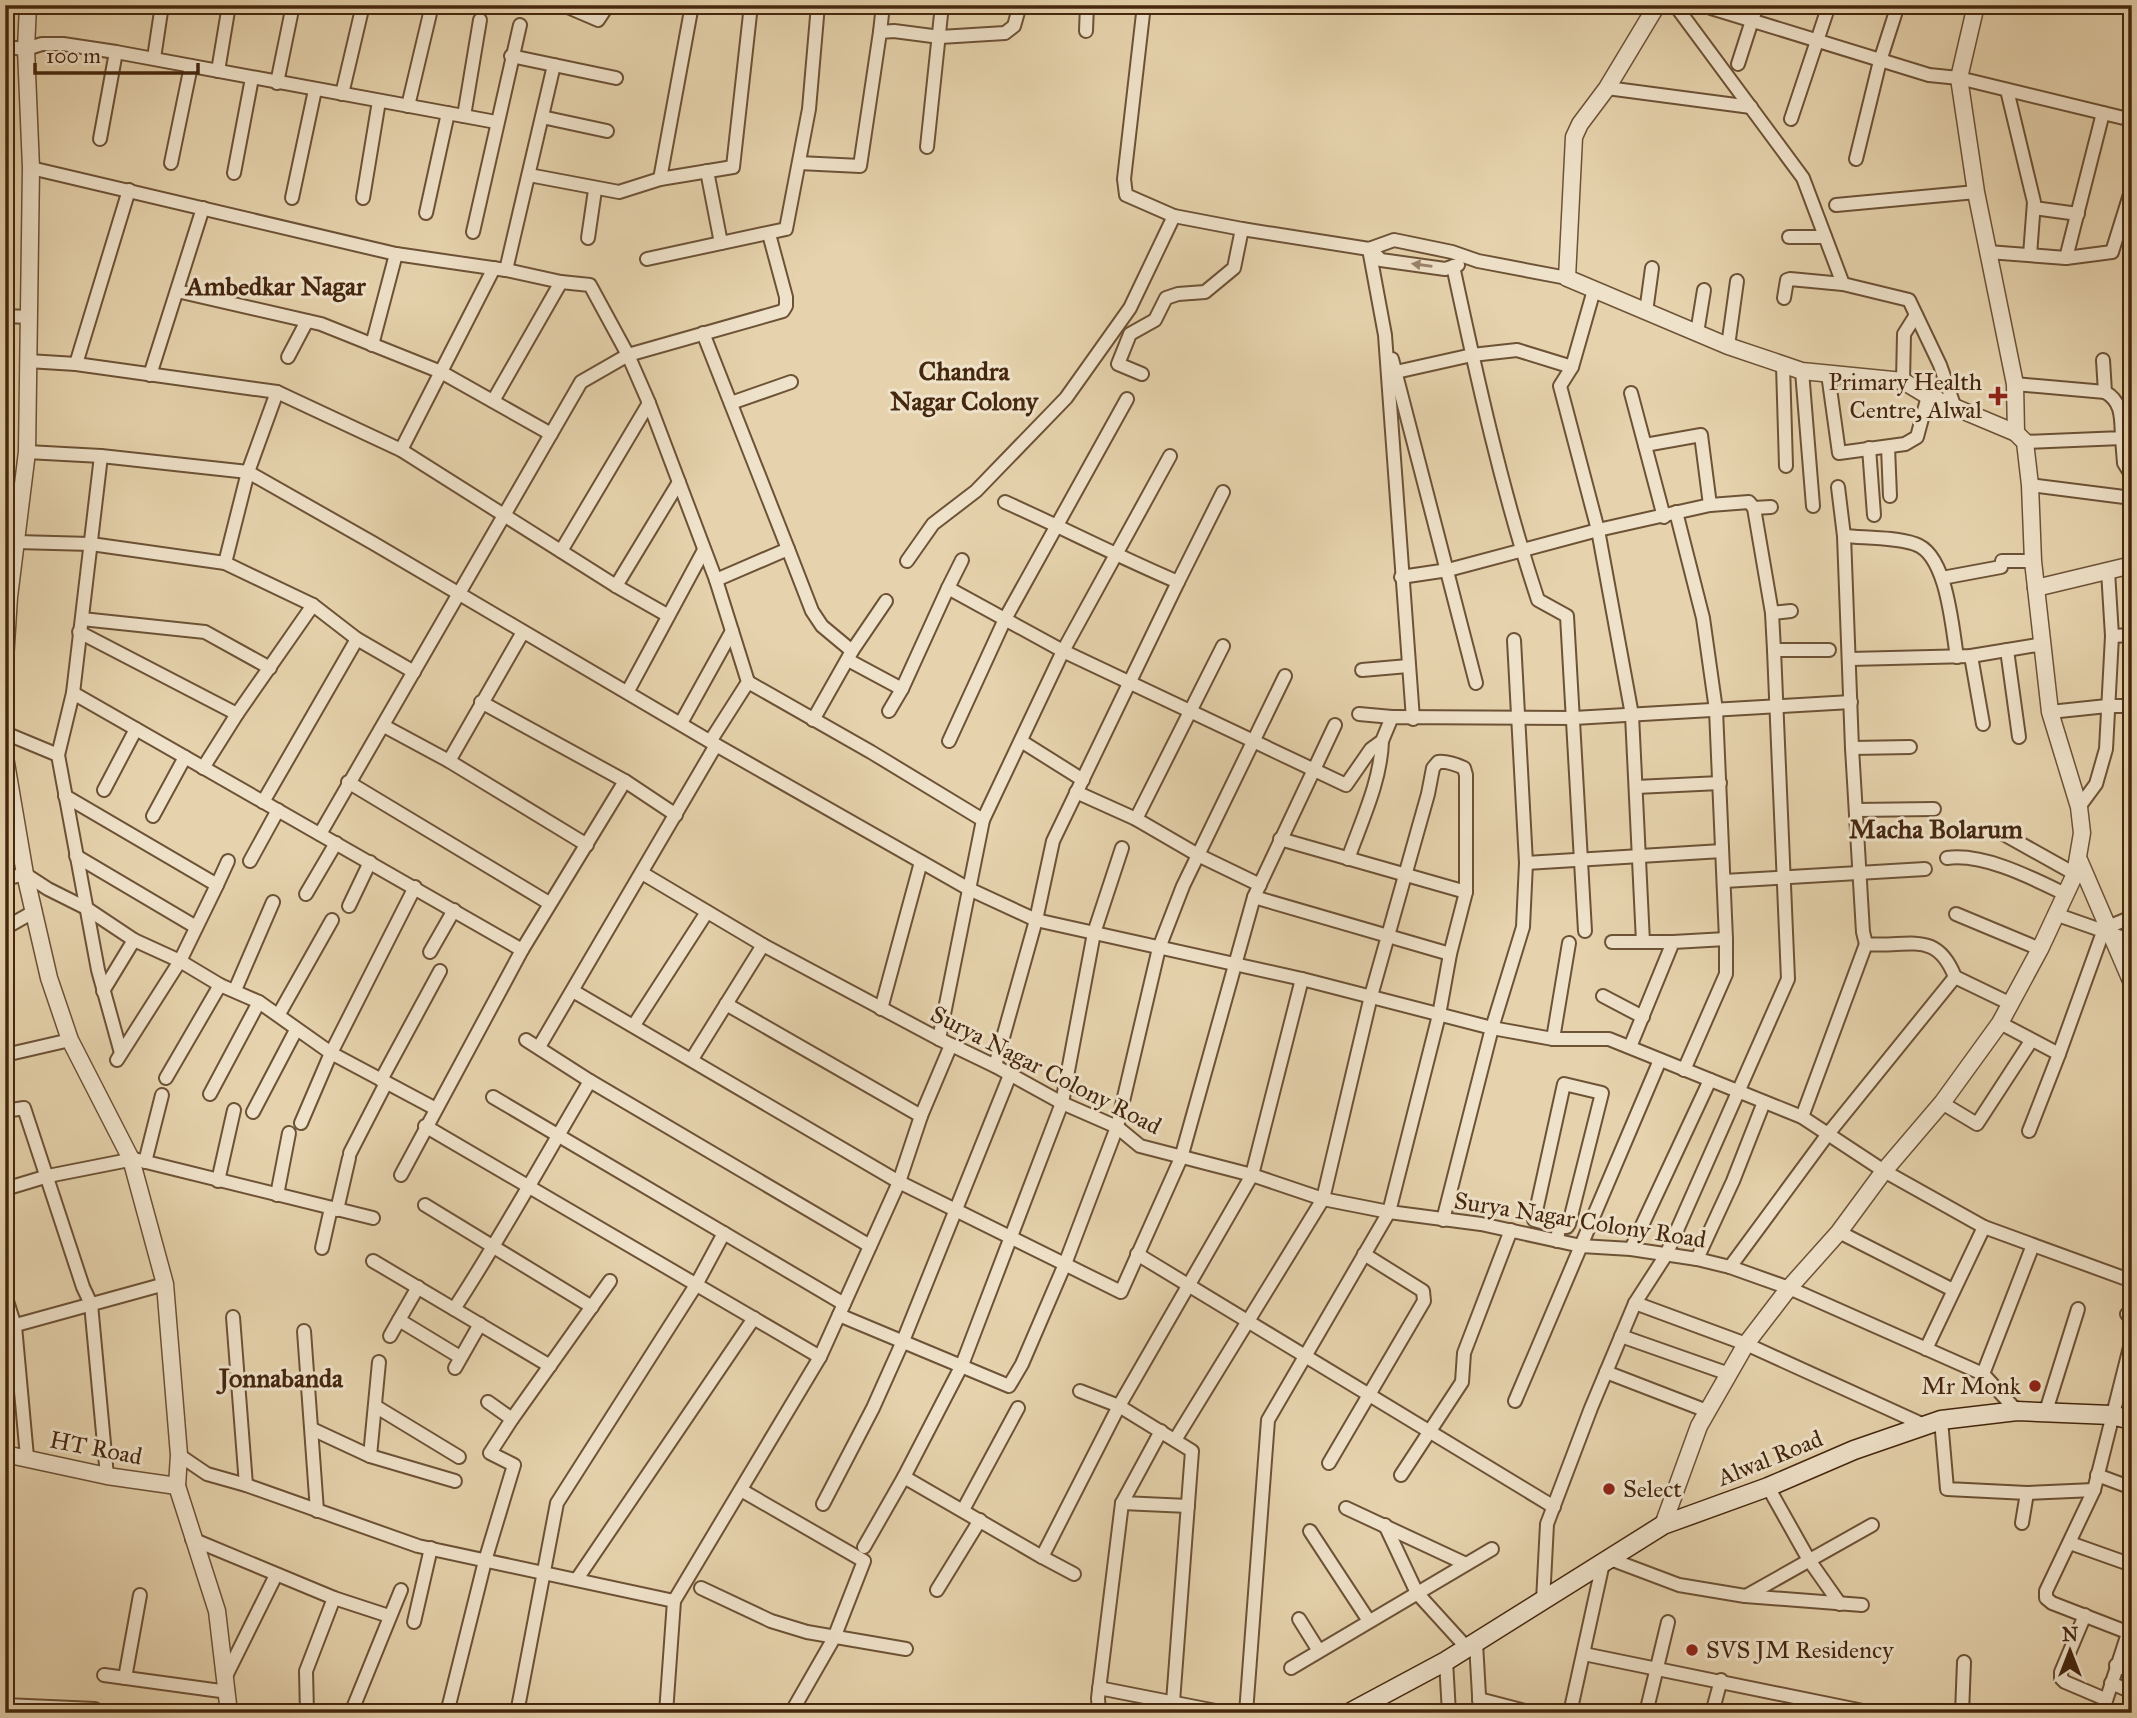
<svg xmlns="http://www.w3.org/2000/svg" width="2137" height="1718" font-family="'IM FELL Great Primer',serif">
  <style>
    .lines { fill: none; stroke-linecap: round; stroke-linejoin: round }
    .minor-casing { stroke: #6d5236; stroke-width: 16 }
    .tertiary-casing { stroke: #6d5236; stroke-width: 19 }
    .secondary-casing { stroke: #45270e; stroke-width: 21 }
    .minor { stroke: #efe2ca; stroke-width: 12 }
    .tertiary { stroke: #efe2ca; stroke-width: 16 }
    .secondary { stroke: #efe2ca; stroke-width: 18 }
    .oneway { fill: #9a846c }
    .poi-dot { fill: #8f2418; stroke: #efe2ca; stroke-width: 2.5 }
    .labels { text-anchor: middle; dominant-baseline: central; stroke-width: 6; stroke-linejoin: round; paint-order: stroke }
    .poi-label { font-size: 24px; fill: #45270e; stroke: #efe2ca; text-anchor: end }
    .street-label { font-size: 24px; fill: #45270e; stroke: #efe2ca }
    .neighbourhood-label { font-size: 26px; font-weight: bold; fill: #45270e; stroke: #efe2ca }
  </style>
  <rect width="100%" height="100%" fill="#e6d3ad"/>
  <filter id="stains"><feTurbulence type="fractalNoise" baseFrequency=".00286" numOctaves="4"/><feColorMatrix values="0 0 0 0 .2 0 0 0 0 .09 0 0 0 0 .02 0 0 0 .5 -.17"/></filter>
  <radialGradient id="worn" r=".72"><stop offset=".6" stop-color="#630" stop-opacity="0"/><stop offset="1" stop-color="#630" stop-opacity=".3"/></radialGradient>
  <g class="lines">
    <g class="minor-casing">
      <g id="minor">
        <path d="M563,5L598,20L608,5"/>
        <path d="M1144,5L1124,179L1126,195L1174,216L1242,229L1369,249L1394,240L1452,252L1478,261L1567,278"/>
        <path d="M1675,5L1803,178L1843,284L1909,300L1940,365L1955,408"/>
        <path d="M1711,8L1929,75L1959,78L2132,120"/>
        <path d="M1086,31L1087,5"/>
        <path d="M880,32L883,5"/>
        <path d="M5,47L26,49L42,44H63L116,52L496,122"/>
        <path d="M511,56L616,78"/>
        <path d="M154,58L162,5"/>
        <path d="M1738,64L1757,5"/>
        <path d="M218,71L229,5"/>
        <path d="M277,83L293,5"/>
        <path d="M1607,88L1751,107"/>
        <path d="M2007,90L2034,202L2030,255"/>
        <path d="M342,94L363,5"/>
        <path d="M408,106L432,5"/>
        <path d="M464,116L480,20"/>
        <path d="M542,117L607,131"/>
        <path d="M1791,119L1829,5"/>
        <path d="M100,139L116,52"/>
        <path d="M927,147L942,5"/>
        <path d="M1856,159L1880,61L1898,5"/>
        <path d="M171,163L191,66"/>
        <path d="M799,163L860,166L880,32L894,31L940,37L1005,33L1014,26L1020,5"/>
        <path d="M31,168L396,254L506,270L561,282L590,285L628,355L649,403L716,580L748,682L711,740"/>
        <path d="M707,171L721,243"/>
        <path d="M234,173L252,78"/>
        <path d="M529,175L619,192L660,179L733,167L751,5"/>
        <path d="M660,179L692,5"/>
        <path d="M292,198L315,90"/>
        <path d="M363,198L379,101"/>
        <path d="M1836,205L1976,192"/>
        <path d="M2034,208L2078,214"/>
        <path d="M426,213L448,113"/>
        <path d="M473,232L520,25"/>
        <path d="M1789,237H1825"/>
        <path d="M588,238L595,190"/>
        <path d="M1369,249L1385,335L1413,719"/>
        <path d="M1370,249L1381,260L1445,269L1458,265"/>
        <path d="M1988,252L2066,258L2112,252L2132,188"/>
        <path d="M2066,258L2103,113"/>
        <path d="M647,259L786,229L809,109L818,5"/>
        <path d="M1453,266C1477,378 1502,492 1538,600L1567,616L1585,931"/>
        <path d="M506,270L554,65"/>
        <path d="M177,291L321,324L441,372L551,434"/>
        <path d="M1784,298L1787,280L1790,279L1843,284"/>
        <path d="M1646,312L1652,268"/>
        <path d="M5,316L29,317"/>
        <path d="M703,333L788,549"/>
        <path d="M1697,333L1704,290"/>
        <path d="M372,345L396,254"/>
        <path d="M1728,346L1737,281"/>
        <path d="M288,357L307,321"/>
        <path d="M1392,359L1476,683"/>
        <path d="M28,361L76,364L277,392L401,450L616,586L667,615"/>
        <path d="M76,364L129,190"/>
        <path d="M1783,365L1786,466"/>
        <path d="M1572,367L1560,386L1598,530L1632,715L1643,942"/>
        <path d="M1802,371L1813,506"/>
        <path d="M1396,372L1472,355L1517,350L1572,367L1594,290"/>
        <path d="M1142,374L1118,364L1130,334L1155,320L1166,298L1178,294L1205,292L1234,268L1242,229"/>
        <path d="M1828,374L1839,453L1905,444L1917,437L1928,396"/>
        <path d="M150,375L203,208"/>
        <path d="M1903,381L1904,334L1916,315"/>
        <path d="M2015,384L2105,392"/>
        <path d="M1631,393L1664,517"/>
        <path d="M493,401L561,282"/>
        <path d="M731,403L791,382"/>
        <path d="M2122,438L2124,463L2132,476"/>
        <path d="M2025,442L2122,438C2121,419 2123,402 2105,392L2103,360"/>
        <path d="M1645,445L1701,435L1710,505"/>
        <path d="M1888,447L1890,496"/>
        <path d="M1869,448L1874,515"/>
        <path d="M401,450L494,268"/>
        <path d="M27,452L101,456L248,472L373,543L716,745L969,889L1036,920L1302,979L1492,1028L1553,1039H1609L1802,1117L1884,1171L1984,1227L2132,1281"/>
        <path d="M2030,485L2132,498"/>
        <path d="M1754,508L1771,507"/>
        <path d="M1676,512L1703,618L1716,710L1726,939V974L1684,1070"/>
        <path d="M1844,536C1865,538 1895,537 1915,544C1947,554 1952,627 1957,657"/>
        <path d="M17,542L91,544L225,563L313,605L357,639L414,672"/>
        <path d="M561,551L649,403"/>
        <path d="M907,561L933,524L976,491L1066,398L1130,308L1174,216"/>
        <path d="M225,563L248,472L277,392"/>
        <path d="M1401,577L1448,570L1598,530L1710,505L1749,502L1754,508L1772,613L1774,650L1788,979L1666,1255L1635,1303L1591,1408L1547,1524L1543,1601"/>
        <path d="M1942,578L2001,567L2002,561H2033"/>
        <path d="M716,580L788,549L812,611L822,626L852,651"/>
        <path d="M1178,582L1223,492"/>
        <path d="M616,586L679,482"/>
        <path d="M948,588L962,560"/>
        <path d="M1772,613L1791,611"/>
        <path d="M82,619L205,632L270,668"/>
        <path d="M79,632L237,714"/>
        <path d="M2112,636L2132,635"/>
        <path d="M1774,650H1829"/>
        <path d="M2007,650L2019,737"/>
        <path d="M1971,656L1983,724"/>
        <path d="M1850,659L1971,656L2043,644"/>
        <path d="M848,660L902,689"/>
        <path d="M1362,670L1408,666"/>
        <path d="M748,682L871,752L983,820"/>
        <path d="M628,691L704,550"/>
        <path d="M73,693L522,950"/>
        <path d="M481,702L625,781L676,815"/>
        <path d="M889,711L902,689L948,588L1063,651L1346,785L1371,749L1382,741L1392,717L1574,718L1851,702"/>
        <path d="M2050,712L2107,706H2132"/>
        <path d="M1359,714L1392,717"/>
        <path d="M813,720L852,651L886,601"/>
        <path d="M681,723L732,631"/>
        <path d="M384,726L449,761L587,845"/>
        <path d="M5,733L58,755L98,970L121,1053"/>
        <path d="M949,741L1005,619L1127,399"/>
        <path d="M1021,741L1083,780"/>
        <path d="M1852,748L1910,747"/>
        <path d="M58,755L73,693L101,456"/>
        <path d="M449,761L523,632"/>
        <path d="M203,768L237,714L313,605"/>
        <path d="M348,782L549,903"/>
        <path d="M1636,787L1720,783"/>
        <path d="M104,790L136,729"/>
        <path d="M1076,792L1136,819L1198,855L1260,885"/>
        <path d="M65,796L217,885L180,961L117,1060"/>
        <path d="M263,802L357,639"/>
        <path d="M2079,807L2096,784L2106,749L2112,636L2108,571"/>
        <path d="M1856,810L1934,809"/>
        <path d="M153,816L185,757"/>
        <path d="M1136,819L1223,646"/>
        <path d="M2000,832L2075,874"/>
        <path d="M320,834L581,382L628,355L783,311L786,306V297L769,234"/>
        <path d="M1280,839L1466,892"/>
        <path d="M76,856L196,927"/>
        <path d="M1947,858C1984,853 2032,878 2065,894"/>
        <path d="M1348,859C1361,822 1381,781 1382,741"/>
        <path d="M250,861L278,810"/>
        <path d="M1526,863L1722,851"/>
        <path d="M642,873L763,945L939,1039L995,1066L1062,1103L1117,1127L1140,1146L1252,1175L1323,1199L1389,1212L1481,1224L1581,1246L1631,1249L1697,1259L1730,1267L1789,1288L1983,1374L2017,1411"/>
        <path d="M5,879L25,874L48,889L86,908L134,940L180,961L220,985L259,1002L331,1053L436,1109"/>
        <path d="M1724,881L1925,869"/>
        <path d="M217,885L228,861"/>
        <path d="M306,894L336,843"/>
        <path d="M349,906L370,862"/>
        <path d="M1956,914L2040,949"/>
        <path d="M2055,914L2132,941"/>
        <path d="M2108,927L2132,917"/>
        <path d="M5,928L35,911"/>
        <path d="M1612,942H1673"/>
        <path d="M430,952L454,910"/>
        <path d="M1955,977L2011,1004"/>
        <path d="M235,990L273,902"/>
        <path d="M103,991L134,940"/>
        <path d="M573,991L899,1182L1121,1292L1181,1158L1254,897L1335,725"/>
        <path d="M1603,996L1643,1017"/>
        <path d="M726,1004L921,1116"/>
        <path d="M881,1009L921,862"/>
        <path d="M279,1014L332,920"/>
        <path d="M2000,1023L2059,1054L2029,1131"/>
        <path d="M634,1025L707,912"/>
        <path d="M939,1039L983,820L1063,651L1170,456"/>
        <path d="M1553,1039L1569,943"/>
        <path d="M526,1040L590,1081"/>
        <path d="M539,1047L716,745"/>
        <path d="M1630,1047L1673,942L1726,939"/>
        <path d="M2059,1054L2103,932"/>
        <path d="M5,1055L70,1040"/>
        <path d="M692,1059L763,945"/>
        <path d="M995,1066L1036,920L1053,841L1178,582C1119,557 1063,528 1005,502"/>
        <path d="M166,1078L220,985"/>
        <path d="M381,1080L440,971"/>
        <path d="M210,1094L259,1002"/>
        <path d="M493,1097L844,1304"/>
        <path d="M1942,1103L1977,1124L2031,1041"/>
        <path d="M5,1111L24,1108L83,1287L91,1304L107,1476"/>
        <path d="M253,1112L296,1030"/>
        <path d="M1802,1117L1866,944"/>
        <path d="M301,1123L331,1053L415,887"/>
        <path d="M425,1126L820,1357"/>
        <path d="M350,1153L386,1083"/>
        <path d="M145,1162L162,1095"/>
        <path d="M401,1175L522,950L625,781"/>
        <path d="M218,1181L234,1110"/>
        <path d="M5,1189L48,1176L134,1159L373,1218"/>
        <path d="M277,1195L289,1133"/>
        <path d="M425,1205L592,1307"/>
        <path d="M337,1210L349,1158"/>
        <path d="M1443,1220L1492,1028L1523,927L1526,863L1514,640"/>
        <path d="M1839,1232L1953,1290"/>
        <path d="M1557,1241L1559,1227L1534,1220L1564,1084L1602,1093L1569,1224L1567,1227H1559"/>
        <path d="M322,1248L331,1208"/>
        <path d="M1631,1249L1710,1080"/>
        <path d="M1137,1254L1554,1507"/>
        <path d="M1697,1259L1733,1181L1764,1102"/>
        <path d="M373,1261L550,1366"/>
        <path d="M1730,1267L1828,1134L1955,977C1936,929 1909,948 1866,944L1863,932L1852,748L1844,536L1838,487"/>
        <path d="M418,1287L399,1320L460,1357"/>
        <path d="M5,1295L15,1326L27,1457"/>
        <path d="M1635,1303L1746,1344L1924,1425"/>
        <path d="M454,1309C503,1234 545,1157 590,1081L870,1246"/>
        <path d="M2127,1314L2132,1316"/>
        <path d="M839,1315L1009,1386L1022,1364L1065,1264L1117,1127L1159,948L1183,886L1285,676"/>
        <path d="M233,1317L246,1485"/>
        <path d="M5,1328L165,1284"/>
        <path d="M304,1331L317,1511"/>
        <path d="M390,1336L399,1320"/>
        <path d="M1621,1336L1729,1374"/>
        <path d="M2131,1343L2094,1490L2046,1591V1598L2052,1603L2132,1634"/>
        <path d="M1926,1349L1984,1227"/>
        <path d="M455,1368L480,1324"/>
        <path d="M1606,1372L1707,1411"/>
        <path d="M1983,1374L2033,1245"/>
        <path d="M1080,1391L1119,1406L1192,1451L1173,1702"/>
        <path d="M1515,1401L1660,1060"/>
        <path d="M488,1402L512,1419"/>
        <path d="M375,1406L459,1457"/>
        <path d="M2046,1411L2078,1309"/>
        <path d="M1941,1420L1947,1489L2027,1493L2094,1490"/>
        <path d="M312,1429L370,1456L455,1481"/>
        <path d="M1175,1440L1323,1199L1371,996L1428,794L1433,768L1438,762C1447,761 1455,764 1464,768L1466,775V892L1450,954L1254,897"/>
        <path d="M179,1455L207,1474L246,1485L418,1546L674,1601"/>
        <path d="M370,1456L379,1362"/>
        <path d="M1329,1463L1424,1301L1423,1291L1364,1254"/>
        <path d="M1401,1475L1462,1382L1464,1353L1511,1230"/>
        <path d="M2097,1475L2132,1488"/>
        <path d="M904,1477L962,1365L1062,1103L1094,933L1122,848"/>
        <path d="M1768,1487L1809,1560L1840,1604"/>
        <path d="M741,1490L864,1561L834,1638L791,1713"/>
        <path d="M1122,1503L1188,1506"/>
        <path d="M823,1504L873,1408L903,1341L1010,1075"/>
        <path d="M1346,1508L1466,1564"/>
        <path d="M963,1510L1018,1408"/>
        <path d="M2022,1523L2027,1493"/>
        <path d="M1385,1525L1417,1593L1467,1648"/>
        <path d="M1310,1531L1369,1621"/>
        <path d="M192,1539L334,1598L389,1616"/>
        <path d="M2070,1543L2132,1565"/>
        <path d="M864,1547L904,1477L1042,1557L1119,1406L1252,1175L1302,979"/>
        <path d="M1042,1557L1074,1574"/>
        <path d="M1610,1559L1679,1585L1745,1596L1862,1605"/>
        <path d="M577,1579L754,1318"/>
        <path d="M701,1588L771,1621L807,1632L906,1649"/>
        <path d="M937,1590L980,1520"/>
        <path d="M1746,1596L1872,1525"/>
        <path d="M2085,1615L2061,1672V1678L2065,1682L2105,1699"/>
        <path d="M1299,1619L1319,1651"/>
        <path d="M414,1622L431,1548"/>
        <path d="M1476,1643L1480,1713"/>
        <path d="M1584,1654L1863,1711V1713"/>
        <path d="M1446,1661L1449,1713"/>
        <path d="M2116,1665L2132,1672"/>
        <path d="M1291,1668L1492,1549"/>
        <path d="M104,1675L228,1692"/>
        <path d="M125,1678L140,1595"/>
        <path d="M225,1678L276,1575"/>
        <path d="M2111,1683L2132,1692"/>
        <path d="M1099,1688L1226,1713"/>
        <path d="M1479,1699L1533,1713"/>
        <path d="M5,1705L95,1709"/>
        <path d="M307,1713L306,1671L334,1598"/>
        <path d="M351,1713L401,1590"/>
        <path d="M447,1713L485,1561L514,1465L490,1453L512,1419L610,1281"/>
        <path d="M517,1713L557,1503L696,1285L724,1233"/>
        <path d="M666,1713L674,1601L820,1357L899,1182L921,1116L951,1045"/>
        <path d="M1099,1713L1098,1698L1122,1503L1161,1431"/>
        <path d="M1246,1713L1268,1420L1389,1212L1439,1015L1450,954"/>
        <path d="M1570,1713L1603,1563"/>
        <path d="M1646,1713L1668,1622"/>
        <path d="M1712,1713L1721,1680"/>
        <path d="M1962,1713L1964,1662"/>
        <path d="M2102,1713L2132,1621"/>
      </g>
    </g>
    <g class="tertiary-casing">
      <g id="tertiary">
        <path d="M1657,5L1607,88L1580,124L1574,137L1567,278L1728,346L1802,371L1903,381L1928,396L2016,433L2025,442L2030,485L2033,561L2050,712L2079,807L2082,833L2075,874L2040,949L2000,1023L1942,1103L1884,1171L1839,1232L1789,1288L1746,1344L1699,1426L1663,1525"/>
        <path d="M1976,5L1959,78L1976,192L2015,384L2016,433"/>
        <path d="M2036,588L2132,565"/>
        <path d="M5,660L9,597L27,452L31,168L26,49L28,5"/>
        <path d="M5,757L25,874L49,978L70,1040L131,1159L165,1284L179,1455L177,1486L217,1611L229,1713"/>
        <path d="M2079,860L2132,983"/>
        <path d="M5,1454L107,1476L177,1486"/>
      </g>
    </g>
    <g class="secondary-casing">
      <path id="secondary" d="M1349,1713L1446,1661L1663,1525L1768,1487L1854,1450L1941,1420L2017,1411L2111,1415L2132,1420"/>
    </g>
    <use href="#minor" class="minor"/>
    <use href="#tertiary" class="tertiary"/>
    <use href="#secondary" class="secondary"/>
  </g>
  <defs><path id="oneway-solid" d="M-6-.8H1V-3.2L6.5 0L1 3.2V.8H-6Z" transform="scale(1.75)"/></defs>
  <use class="oneway" href="#oneway-solid" transform="translate(1422 265) rotate(-172)"/>
  <g class="poi-dot">
    <path d="M1994.5 385.5h7v7h7v7h-7v7h-7v-7h-7v-7h7z"/>
    <circle cx="2035" cy="1386" r="7"/>
    <circle cx="1609" cy="1489" r="7"/>
    <circle cx="1692" cy="1650" r="7"/>
  </g>
  <g class="labels">
    <g class="poi-label">
      <text x="1982" y="382">Primary Health<tspan x="1982" dy="28">Centre, Alwal</tspan></text>
      <text x="2021" y="1386">Mr Monk</text>
      <text x="1623" y="1489" text-anchor="start">Select</text>
      <text x="1706" y="1650" text-anchor="start">SVS JM Residency</text>
    </g>
    <g class="street-label">
      <text transform="translate(1046 1070) rotate(27)">Surya Nagar Colony Road</text>
      <text transform="translate(1580 1220) rotate(9)">Surya Nagar Colony Road</text>
      <text transform="translate(96 1448) rotate(11)">HT Road</text>
      <text transform="translate(1770 1458) rotate(-22)">Alwal Road</text>
    </g>
    <g class="neighbourhood-label">
      <text x="276" y="286">Ambedkar Nagar</text>
      <text x="964" y="371">Chandra<tspan x="964" dy="30">Nagar Colony</tspan></text>
      <text x="1936" y="829">Macha Bolarum</text>
      <text x="281" y="1378">Jonnabanda</text>
    </g>
  </g>
  <rect width="2137" height="1718" fill="none" stroke="#e6d3ad" stroke-width="28"/>
  <rect x="7" y="7" width="2123" height="1704" fill="none" stroke="#45270e" stroke-width="3.5"/>
  <rect x="14" y="14" width="2109" height="1690" fill="none" stroke="#45270e" stroke-width="2"/>
  <g transform="translate(2070 1651)" stroke="#efe2ca" stroke-width="5" paint-order="stroke">
  <path d="M0-5L12 26L0 18L-12 26Z" fill="#45270e"/>
  <text y="-10" font-size="19" font-weight="bold" text-anchor="middle" fill="#45270e">N</text>
  </g>
  <path d="M35 63v10h163v-10" fill="none" stroke="#45270e" stroke-width="3.5"/>
  <text x="46" y="63" font-size="21" fill="#45270e" stroke="#efe2ca" stroke-width="5" paint-order="stroke">100 m</text>
  <rect width="100%" height="100%" filter="url(#stains)"/>
  <rect width="100%" height="100%" fill="url(#worn)"/>
</svg>
